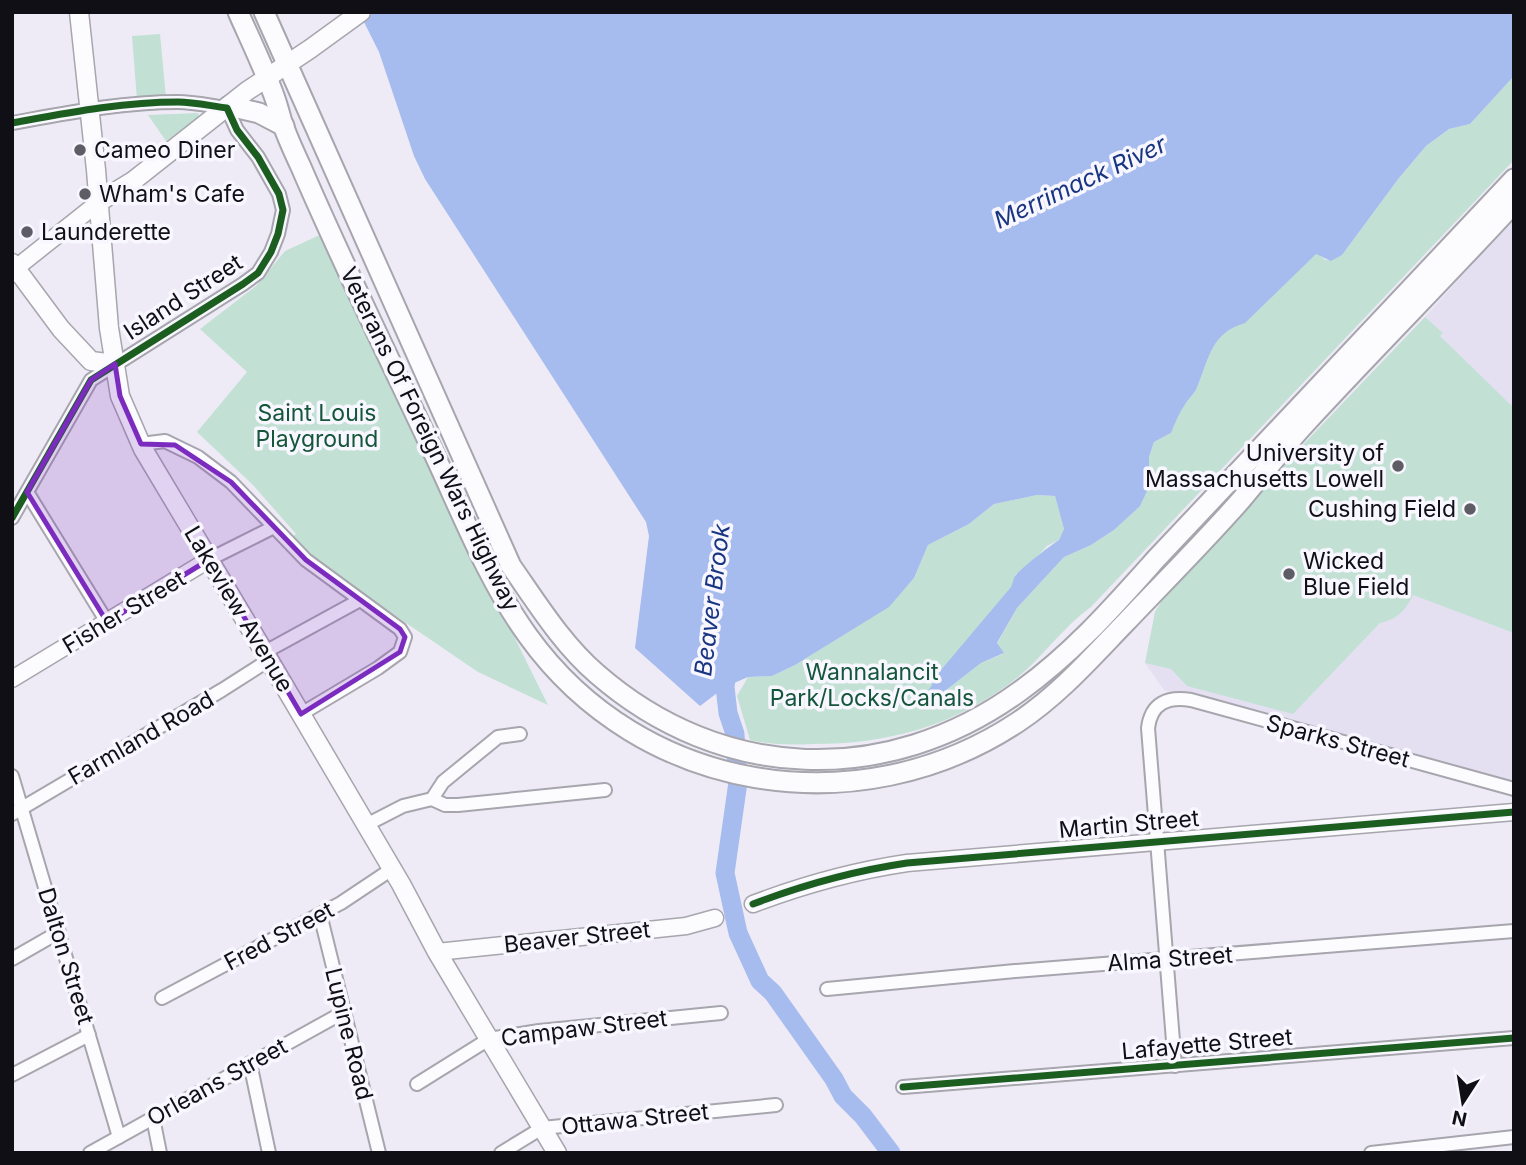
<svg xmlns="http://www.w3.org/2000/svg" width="1526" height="1165" font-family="Inter,sans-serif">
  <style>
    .built { fill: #e4e0f2 }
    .green { fill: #c2e1d4 }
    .water { fill: #a7bcee }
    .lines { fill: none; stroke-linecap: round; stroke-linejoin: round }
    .river { stroke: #a7bcee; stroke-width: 19 }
    .minor-casing { stroke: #a7a5ad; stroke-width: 16 }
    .tertiary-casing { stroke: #a7a5ad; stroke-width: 19 }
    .secondary-casing { stroke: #a7a5ad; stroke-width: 21 }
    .primary-casing { stroke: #a7a5ad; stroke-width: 23 }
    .minor { stroke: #fcfcfe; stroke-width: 12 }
    .tertiary { stroke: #fcfcfe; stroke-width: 16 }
    .secondary { stroke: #fcfcfe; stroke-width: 18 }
    .primary { stroke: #fcfcfe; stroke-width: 19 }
    .cycleway-casing { stroke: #f8f6fe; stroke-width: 11 }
    .cycleway { stroke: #1b5e20; stroke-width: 7 }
    .marked { fill: #7b2cbf; fill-opacity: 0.2; stroke: #7b2cbf; stroke-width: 5; stroke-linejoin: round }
    .poi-dot { fill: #5e5c64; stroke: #f8f6fe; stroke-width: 2.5 }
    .labels { text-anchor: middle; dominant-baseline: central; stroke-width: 7; stroke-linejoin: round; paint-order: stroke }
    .poi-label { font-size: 23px; fill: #100f15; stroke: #f8f6fe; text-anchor: start }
    .street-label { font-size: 23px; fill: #100f15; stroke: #f8f6fe }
    .park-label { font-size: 23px; fill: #14563a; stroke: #f8f6fe }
    .water-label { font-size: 24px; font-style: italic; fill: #183582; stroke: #f8f6fe }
  </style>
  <rect width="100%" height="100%" fill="#eeebf6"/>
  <path class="built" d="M1514,218V783L1164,690L1145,663L1155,612L1213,540L1425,317Z"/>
  <g class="green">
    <path d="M160,34L166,98L137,100L132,36Z"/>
    <path d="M1514,76V160L1091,607C1060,629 1040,662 1009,684C950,727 886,744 814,744C791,745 772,745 750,740L737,696L748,677L772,676L795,665L888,607L914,578L928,545L969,524L994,504L1037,495L1055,496L1064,529L1059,540L1047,546L1034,560L1016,574L1012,587L962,648L941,694L981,663L1003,654L997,644L1017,608L1064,557L1091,545L1114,530L1140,505L1149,487V457L1154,442L1171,433C1175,422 1179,413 1186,403C1190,397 1196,392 1198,385C1209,358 1212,332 1245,322L1316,253L1326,260L1342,255L1399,178L1426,146L1449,129L1470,124Z"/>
    <path d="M198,113L199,117L166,141L148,115Z"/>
    <path d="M322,234L492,592L548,705L478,672L318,563L291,538L296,534L253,485L197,432L247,372L200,329L256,286L285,251Z"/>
    <path d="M1425,317L1443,333L1440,336L1514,408V633L1413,595C1405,611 1398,619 1380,623L1293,714L1187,686L1171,669L1145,663L1155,612L1167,592L1234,517Z"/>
  </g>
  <path class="water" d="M359,12H1514V76L1470,124L1449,129L1426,146L1399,178L1342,255L1331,261L1316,254L1245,323C1212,332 1209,358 1198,385C1196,392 1190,397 1186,403C1179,413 1175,423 1171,433L1154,442L1149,457V487L1140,506L1114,530L1091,545L1064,557L1017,608L997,643L1004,653L981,663L941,694L927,693L941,670L1011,587C1013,583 1013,579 1015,576C1019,570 1052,544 1059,540L1064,529L1055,496L1037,495L994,504L969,524L928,545L914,578L889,607L795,665L772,676L748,677L725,687L700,706L635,648L649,536L646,522L425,179L414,156L379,52Z"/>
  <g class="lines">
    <path class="river" d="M728,662L725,687L728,713L735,734L738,782L725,873L738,933L760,981L773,993L834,1079L843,1096L863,1116L891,1153"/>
    <g class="minor-casing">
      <g id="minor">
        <path d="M12,123C67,113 122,102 178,102C194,102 211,106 227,108L237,130L258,157L279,194L283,210L278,234L271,252L258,273L243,284L91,380L12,518"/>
        <path d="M141,444L165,441L198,457L231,482L306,560L400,629L405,637L400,652L378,668L301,714"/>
        <path d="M27,492L107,622"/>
        <path d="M210,559L274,527"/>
        <path d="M265,652L360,600"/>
        <path d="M12,776L119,1137"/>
        <path d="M432,799L445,805H458L605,790"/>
        <path d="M12,814L222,690L269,660"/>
        <path d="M366,825L403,806L432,799L443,782L498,737L520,734"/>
        <path d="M320,914L379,1153"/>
        <path d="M12,959L59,932"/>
        <path d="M827,989L1015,971L1514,931"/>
        <path d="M162,998L341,903L392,869"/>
        <path d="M250,1063L269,1153"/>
        <path d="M1175,1066L1148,728C1151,703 1168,696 1191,700L1514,789"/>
        <path d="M12,1075L89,1035"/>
        <path d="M417,1084L489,1039L539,1031L721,1013"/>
        <path d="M903,1087L1514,1038"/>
        <path d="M153,1118L160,1153"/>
        <path d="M90,1153L344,1012"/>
        <path d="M501,1153L542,1128L776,1105"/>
        <path d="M1371,1153L1514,1137"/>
      </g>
    </g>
    <g class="tertiary-casing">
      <g id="tertiary">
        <path d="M12,274L16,268L99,202"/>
        <path d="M12,679L210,559"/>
        <path d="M753,904C803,885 853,871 907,863L1514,812"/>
        <path d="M437,952L686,926L715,918"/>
      </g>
    </g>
    <g class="secondary-casing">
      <g id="secondary">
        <path d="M79,12L96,170L109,328L120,396L143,449L269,660L401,884L437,952L557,1153"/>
        <path d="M99,202L133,181L247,91L310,49L361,12"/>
        <path d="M12,263L61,329L91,361L115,364"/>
      </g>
    </g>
    <g class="primary-casing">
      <g id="primary">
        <path d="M238,12C250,39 263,66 273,93C277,103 279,112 282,122C287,137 294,152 301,167C341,260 386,352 429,443C460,508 486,578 528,636C641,793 858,828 1018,722C1060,694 1092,657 1126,622C1165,581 1204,542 1241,500C1262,475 1282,449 1304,425C1373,350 1445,278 1514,203"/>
        <path d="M264,12L511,566C537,603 562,644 597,674C721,782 887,788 1020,691C1072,654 1114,606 1156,559L1514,179"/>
        <path d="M229,106L259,113L284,126"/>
      </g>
    </g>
    <use href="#minor" class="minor"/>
    <use href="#tertiary" class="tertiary"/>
    <use href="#secondary" class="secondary"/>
    <use href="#primary" class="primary"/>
    <g class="cycleway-casing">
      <g id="cycleway">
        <path d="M12,123C67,113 122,102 178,102C194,102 211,106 227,108L237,130L258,157L279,194L283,210L278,234L271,252L258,273L243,284L91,380L12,518"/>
        <path d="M753,904C803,885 853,871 907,863L1514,812"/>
        <path d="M903,1087L1514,1038"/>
      </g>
    </g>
    <use href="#cycleway" class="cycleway"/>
  </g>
  <path class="marked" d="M115,364L120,396L141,444L175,445L231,482L306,560L400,629L405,637L400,652L301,714L210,559L107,622L27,492L91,380Z"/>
  <g class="poi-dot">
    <circle cx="80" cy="150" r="7"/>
    <circle cx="85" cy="194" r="7"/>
    <circle cx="27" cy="232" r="7"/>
    <circle cx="1398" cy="466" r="7"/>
    <circle cx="1470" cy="509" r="7"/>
    <circle cx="1289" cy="574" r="7"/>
  </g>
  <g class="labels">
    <g class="poi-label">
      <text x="94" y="150">Cameo Diner</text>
      <text x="99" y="194">Wham's Cafe</text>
      <text x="41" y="232">Launderette</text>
      <text x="1384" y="453" text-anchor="end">University of<tspan x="1384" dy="26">Massachusetts Lowell</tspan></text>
      <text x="1456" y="509" text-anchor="end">Cushing Field</text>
      <text x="1303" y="561">Wicked<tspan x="1303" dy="26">Blue Field</tspan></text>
    </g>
    <g class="street-label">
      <text transform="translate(183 297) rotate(-33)">Island Street</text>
      <text transform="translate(430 439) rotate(64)">Veterans Of Foreign Wars Highway</text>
      <text transform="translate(239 609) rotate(59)">Lakeview Avenue</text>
      <text transform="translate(124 612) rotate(-31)">Fisher Street</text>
      <text transform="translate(141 738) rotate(-30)">Farmland Road</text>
      <text transform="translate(1338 741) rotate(15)">Sparks Street</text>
      <text transform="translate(1129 824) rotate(-5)">Martin Street</text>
      <text transform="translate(279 936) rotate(-28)">Fred Street</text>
      <text transform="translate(577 937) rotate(-6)">Beaver Street</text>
      <text transform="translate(66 956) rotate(73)">Dalton Street</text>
      <text transform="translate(1170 959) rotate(-4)">Alma Street</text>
      <text transform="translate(584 1028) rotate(-7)">Campaw Street</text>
      <text transform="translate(349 1034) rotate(76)">Lupine Road</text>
      <text transform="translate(1207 1044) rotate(-5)">Lafayette Street</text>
      <text transform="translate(217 1082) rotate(-29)">Orleans Street</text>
      <text transform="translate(635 1119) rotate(-6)">Ottawa Street</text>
    </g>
    <g class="park-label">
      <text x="317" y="413">Saint Louis<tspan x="317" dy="26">Playground</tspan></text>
      <text x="872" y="672">Wannalancit<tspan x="872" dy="26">Park/Locks/Canals</tspan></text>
    </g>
    <g class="water-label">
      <text transform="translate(1080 182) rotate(-25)">Merrimack River</text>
      <text transform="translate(712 600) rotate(-83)">Beaver Brook</text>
    </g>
  </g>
  <rect width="1526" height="1165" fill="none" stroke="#100f15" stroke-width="28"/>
  <g transform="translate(1463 1102) rotate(192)" stroke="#f8f6fe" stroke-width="5" paint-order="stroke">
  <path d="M0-5L12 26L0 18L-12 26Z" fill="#100f15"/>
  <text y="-10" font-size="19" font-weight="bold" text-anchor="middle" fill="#100f15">N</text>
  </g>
</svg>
